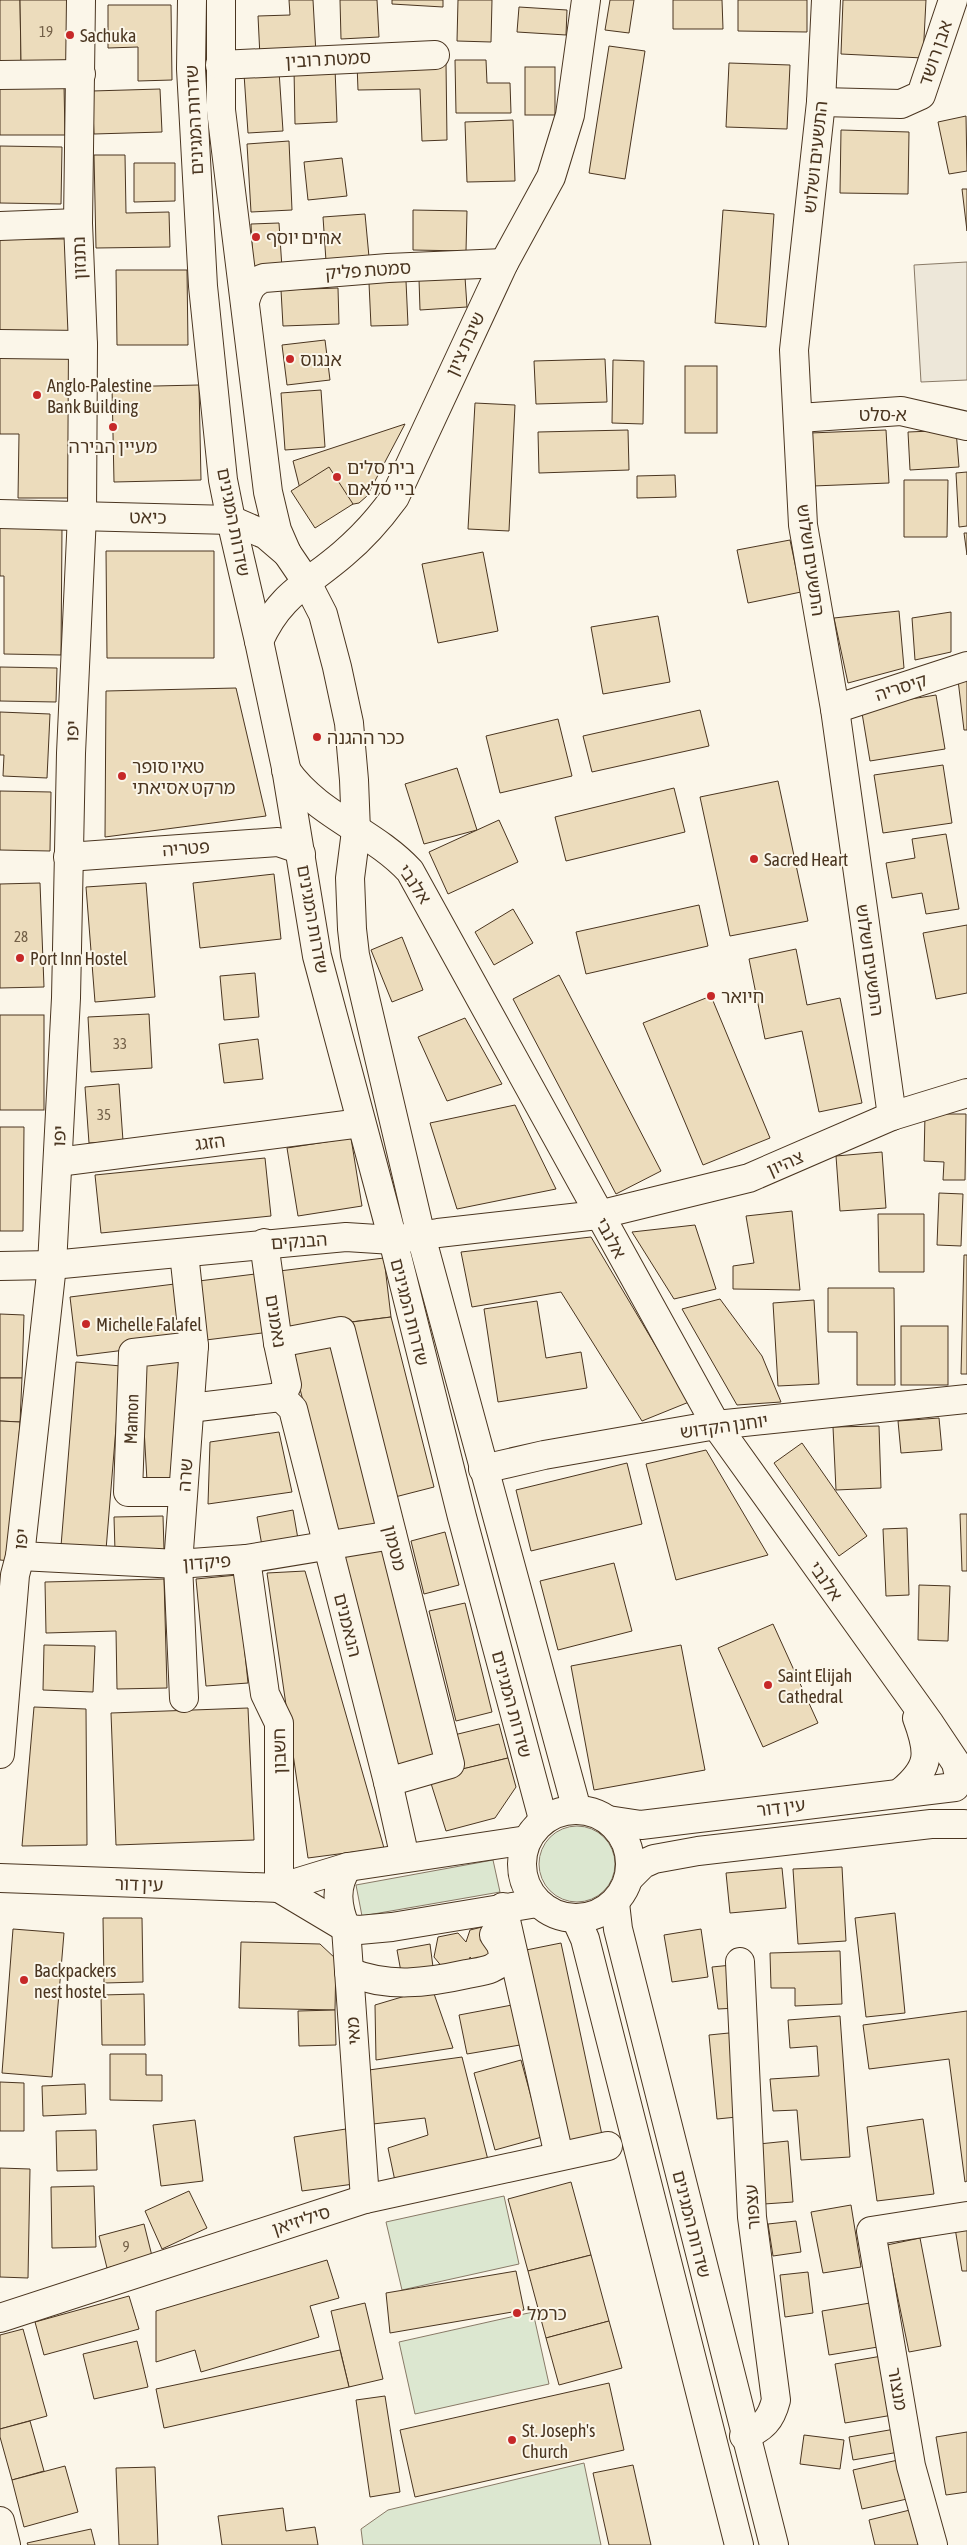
<svg xmlns="http://www.w3.org/2000/svg" width="967" height="2545" font-family="'Asap Condensed','Noto Sans Hebrew',sans-serif">
  <style>
    .green { fill: #dce7d0; stroke: #887966 }
    .parking { fill: #ede7d9; stroke: #887966 }
    .building { fill: #ecdcbc; stroke: #4a3520 }
    .lines { fill: none; stroke-linecap: round; stroke-linejoin: round }
    .minor-casing { stroke: #4a3520; stroke-width: 30 }
    .minor { stroke: #fbf6e9; stroke-width: 28 }
    .poi-dot { fill: #c62828; stroke: #fbf6e9; stroke-width: 2 }
    .labels { text-anchor: middle; dominant-baseline: central; stroke-width: 4; stroke-linejoin: round; paint-order: stroke }
    .number-label { font-size: 15px; fill: #725f47 }
    .poi-label { font-size: 18px; fill: #4a3520; stroke: #fbf6e9; text-anchor: start }
    .street-label { font-size: 18px; fill: #4a3520; stroke: #fbf6e9 }
  </style>
  <rect width="100%" height="100%" fill="#fbf6e9"/>
  <g class="green">
    <circle cx="577" cy="1864" r="38"/>
    <path d="M493,1860L500,1892L362,1916L356,1885Z"/>
    <path d="M504,2196L519,2264L402,2290L386,2222Z"/>
    <path d="M533,2312L549,2384L415,2414L399,2342Z"/>
    <path d="M584,2463L601,2545H363L361,2529L388,2510Z"/>
  </g>
  <path class="parking" d="M967,262V380L921,382L914,265Z"/>
  <g class="building">
    <path d="M0,0H20L21,62L0,63Z"/>
    <path d="M20,0H72L73,62H21Z"/>
    <path d="M289,0H313L316,54L260,57L258,16L290,15Z"/>
    <path d="M340,0H377L379,37L341,39Z"/>
    <path d="M392,0H443V7L392,4Z"/>
    <path d="M458,0H492L491,42L457,41Z"/>
    <path d="M610,0H634L629,33L605,30Z"/>
    <path d="M673,0H722L723,29H673Z"/>
    <path d="M738,0H807V32L738,31Z"/>
    <path d="M843,0H926L923,58L841,54Z"/>
    <path d="M108,5H171L172,80L138,81V47L108,48Z"/>
    <path d="M519,7L567,10L566,35L517,32Z"/>
    <path d="M609,46L645,51L625,179L589,173Z"/>
    <path d="M455,60H486L487,83H510L511,113H456Z"/>
    <path d="M446,63L447,140L422,141L420,89L358,90L357,64Z"/>
    <path d="M729,63L790,65L787,129L726,127Z"/>
    <rect x="525" y="67" width="30" height="48"/>
    <path d="M335,68L337,122L295,124L294,69Z"/>
    <path d="M279,71L283,131L248,133L244,74Z"/>
    <path d="M64,85L65,135H0V86Z"/>
    <path d="M160,89L162,132L94,134L92,91Z"/>
    <path d="M966,116L967,171L949,174L938,122Z"/>
    <path d="M513,120L515,181L467,182L465,122Z"/>
    <path d="M841,130L909,132L908,194L840,193Z"/>
    <path d="M289,141L292,210L251,212L247,144Z"/>
    <path d="M0,146L62,147L61,204L0,203Z"/>
    <path d="M94,155H125L126,213L169,212L170,247L96,248Z"/>
    <path d="M342,158L347,196L308,200L304,162Z"/>
    <path d="M134,163H175V201L134,202Z"/>
    <path d="M962,189H967V231Z"/>
    <path d="M413,210L467,211L466,251L413,250Z"/>
    <path d="M723,210L774,214L766,327L715,323Z"/>
    <path d="M365,214L369,257L326,261L323,217Z"/>
    <path d="M279,223L282,268L253,269L251,224Z"/>
    <path d="M0,239H71L72,332H0Z"/>
    <path d="M116,270H187L188,345H117Z"/>
    <path d="M465,277L467,307L420,310L419,279Z"/>
    <path d="M406,281L408,325L371,326L369,283Z"/>
    <path d="M338,288L339,324L283,326L281,290Z"/>
    <path d="M325,340L330,380L287,385L282,345Z"/>
    <path d="M0,355L75,356L74,498H18L19,434H0Z"/>
    <path d="M605,359L607,402L536,404L534,361Z"/>
    <path d="M613,360L644,361L643,424L612,423Z"/>
    <rect x="685" y="366" width="32" height="67"/>
    <path d="M199,385L201,480L114,482L112,387Z"/>
    <path d="M321,390L325,447L285,450L281,393Z"/>
    <path d="M475,403L515,405L509,531L468,529Z"/>
    <path d="M405,424L367,496L359,503L311,512L301,493L293,461Z"/>
    <path d="M628,430L629,470L539,473L538,432Z"/>
    <path d="M886,430L889,483L813,486L810,433Z"/>
    <path d="M956,430L959,467L910,470L908,432Z"/>
    <path d="M329,467L353,504L315,528L291,491Z"/>
    <path d="M967,472V526L959,527L956,473Z"/>
    <path d="M675,475L676,497L637,498V476Z"/>
    <path d="M904,480H948L947,537H904Z"/>
    <path d="M0,528L62,529L61,655L4,654V576H0Z"/>
    <path d="M964,533H967V555Z"/>
    <path d="M790,540L801,592L748,603L737,550Z"/>
    <path d="M106,551H214V658H107Z"/>
    <path d="M483,552L498,631L438,643L422,564Z"/>
    <path d="M899,611L904,668L848,683L834,618Z"/>
    <path d="M951,612V652L915,660L912,618Z"/>
    <path d="M658,616L670,682L603,694L591,627Z"/>
    <path d="M0,667L57,668L56,702L0,701Z"/>
    <path d="M967,679V730H964L958,680Z"/>
    <path d="M236,688L266,816L105,837L106,691Z"/>
    <path d="M936,695L945,749L870,761L861,707Z"/>
    <path d="M700,710L709,746L592,772L583,736Z"/>
    <path d="M0,712L50,714L47,778L3,776L4,755H0Z"/>
    <path d="M558,719L572,776L500,793L486,736Z"/>
    <path d="M943,765L952,823L883,833L874,775Z"/>
    <path d="M457,768L477,830L424,844L405,784Z"/>
    <path d="M778,781L808,921L730,936L700,797Z"/>
    <path d="M674,788L685,832L566,861L555,817Z"/>
    <path d="M0,791L51,792L50,851L0,850Z"/>
    <path d="M499,820L518,862L448,894L429,852Z"/>
    <path d="M946,834L959,909L926,914L922,893L892,898L886,863L915,858L912,839Z"/>
    <path d="M274,874L281,939L200,948L193,883Z"/>
    <path d="M40,883L44,987L0,988V884Z"/>
    <path d="M146,883L155,997L95,1002L86,887Z"/>
    <path d="M699,905L708,946L586,974L576,932Z"/>
    <path d="M513,909L533,943L494,965L475,932Z"/>
    <path d="M967,925V993L936,999L923,933Z"/>
    <path d="M402,937L423,990L392,1002L371,950Z"/>
    <path d="M796,949L807,1005L840,998L862,1103L819,1112L802,1031L765,1039L749,959Z"/>
    <path d="M255,973L259,1017L224,1020L220,976Z"/>
    <path d="M559,975L661,1171L616,1194L513,999Z"/>
    <path d="M711,996L770,1138L703,1165L643,1023Z"/>
    <path d="M149,1014L152,1068L91,1072L88,1017Z"/>
    <rect x="0" y="1015" width="44" height="95"/>
    <path d="M465,1018L502,1084L447,1101L418,1037Z"/>
    <path d="M258,1039L263,1079L224,1083L219,1044Z"/>
    <path d="M119,1084L123,1141L89,1143L85,1087Z"/>
    <path d="M515,1105L556,1189L457,1209L430,1123Z"/>
    <path d="M925,1114H966L965,1180H943L944,1162L924,1161Z"/>
    <path d="M0,1127H24L23,1231H0Z"/>
    <path d="M351,1138L362,1206L298,1216L287,1148Z"/>
    <path d="M882,1152L886,1208L840,1211L836,1156Z"/>
    <path d="M265,1158L271,1216L101,1233L95,1175Z"/>
    <path d="M939,1193L963,1194L961,1246L937,1245Z"/>
    <path d="M792,1211L800,1290L733,1289V1266L754,1263L746,1216Z"/>
    <path d="M878,1214H924V1272H879Z"/>
    <path d="M695,1225L716,1289L674,1299L632,1232Z"/>
    <path d="M591,1237L689,1402L642,1421L561,1292L472,1307L461,1252Z"/>
    <path d="M964,1255H967V1374H961Z"/>
    <path d="M384,1258L391,1317L77,1356L70,1297Z"/>
    <path d="M828,1288H894L895,1385H857V1332H828Z"/>
    <path d="M720,1299L762,1356L781,1402L737,1405L682,1309Z"/>
    <path d="M814,1300L819,1384L778,1386L773,1303Z"/>
    <path d="M537,1301L546,1358L581,1352L587,1388L498,1402L484,1309Z"/>
    <path d="M0,1314L24,1315L22,1378H0Z"/>
    <path d="M391,1317L434,1487L395,1497L352,1322Z"/>
    <rect x="901" y="1326" width="47" height="59"/>
    <path d="M333,1339L438,1761L396,1772L290,1349Z"/>
    <path d="M182,1352L179,1481H147L140,1358Z"/>
    <path d="M76,1362L121,1366L106,1550L61,1546Z"/>
    <path d="M0,1378H22L20,1422L0,1421Z"/>
    <path d="M939,1418L942,1450L901,1453L898,1421Z"/>
    <path d="M0,1421L20,1422L11,1561L0,1560Z"/>
    <path d="M879,1426L881,1488L836,1490L833,1427Z"/>
    <path d="M279,1432L292,1492L208,1504L210,1442Z"/>
    <path d="M802,1443L867,1536L839,1556L774,1463Z"/>
    <path d="M706,1450L768,1555L676,1580L646,1464Z"/>
    <path d="M627,1463L642,1524L531,1551L516,1490Z"/>
    <path d="M293,1510L298,1539L262,1546L257,1517Z"/>
    <path d="M960,1514H967V1571H962Z"/>
    <path d="M163,1516L164,1550L115,1551L114,1517Z"/>
    <path d="M907,1528L909,1595L886,1596L883,1529Z"/>
    <path d="M445,1532L459,1585L424,1594L411,1541Z"/>
    <path d="M614,1563L632,1631L558,1650L540,1581Z"/>
    <path d="M305,1571L384,1848L308,1858L267,1573Z"/>
    <path d="M237,1575L248,1683L206,1686L196,1579Z"/>
    <path d="M164,1579L167,1688L117,1689L116,1631L46,1633L45,1582Z"/>
    <path d="M919,1585L950,1586L948,1641L918,1640Z"/>
    <path d="M465,1603L492,1712L456,1721L429,1611Z"/>
    <path d="M773,1624L818,1723L763,1747L718,1648Z"/>
    <path d="M44,1645L95,1646L93,1692L43,1690Z"/>
    <path d="M681,1645L705,1770L594,1790L571,1666Z"/>
    <path d="M34,1707L86,1709L87,1845L22,1846Z"/>
    <path d="M248,1708L254,1840L116,1845L111,1713Z"/>
    <path d="M499,1724L508,1758L463,1769L454,1735Z"/>
    <path d="M508,1758L516,1787L495,1818L446,1831L429,1777Z"/>
    <path d="M842,1867L846,1941L798,1944L793,1869Z"/>
    <path d="M782,1868L786,1908L730,1913L726,1873Z"/>
    <path d="M895,1913L905,2013L866,2017L855,1918Z"/>
    <path d="M103,1918H142L143,1982L104,1983Z"/>
    <path d="M490,1925L499,1961L478,1966L470,1957L467,1969L447,1973L434,1957L438,1937L458,1933L466,1942L470,1930Z"/>
    <path d="M13,1929L64,1933L52,2077L2,2073Z"/>
    <path d="M701,1929L708,1977L672,1982L664,1935Z"/>
    <path d="M241,1942L320,1944L336,1959L335,2010L239,2008Z"/>
    <path d="M561,1943L602,2135L562,2144L521,1951Z"/>
    <path d="M430,1944L433,1967L401,1972L397,1950Z"/>
    <path d="M840,1951L842,2004L795,2006V1988H771L770,1953Z"/>
    <path d="M732,1965L737,2008L718,2009L712,1967Z"/>
    <path d="M432,1988L453,2048L376,2060L375,2005Z"/>
    <path d="M144,1994L145,2045H102L101,1995Z"/>
    <path d="M512,2005L520,2045L467,2054L459,2015Z"/>
    <path d="M335,2010L336,2045L299,2046L298,2011Z"/>
    <path d="M967,2011V2181L965,2182L949,2059L869,2069L863,2025Z"/>
    <path d="M840,2016L850,2157L801,2160L797,2110L773,2111L770,2079L819,2076L817,2046L790,2048L788,2020Z"/>
    <path d="M739,2032L747,2116L717,2119L709,2035Z"/>
    <path d="M110,2054H146V2075H162V2101L110,2100Z"/>
    <path d="M462,2057L488,2160L395,2181L388,2148L428,2135L425,2118L373,2124L369,2070Z"/>
    <path d="M521,2060L542,2137L495,2150L474,2073Z"/>
    <path d="M0,2082L24,2083V2131H0Z"/>
    <path d="M85,2084L86,2114L43,2116L42,2086Z"/>
    <path d="M923,2119L934,2194L877,2201L867,2127Z"/>
    <path d="M195,2120L203,2181L161,2186L153,2125Z"/>
    <path d="M346,2129L354,2184L302,2191L294,2137Z"/>
    <path d="M96,2130L97,2170L57,2171L56,2131Z"/>
    <path d="M788,2141L793,2202L764,2204L759,2144Z"/>
    <path d="M0,2168L30,2169L28,2278L0,2277Z"/>
    <path d="M571,2182L591,2255L528,2271L508,2199Z"/>
    <path d="M94,2186L96,2247L52,2248L51,2187Z"/>
    <path d="M189,2191L207,2228L162,2249L145,2211Z"/>
    <path d="M851,2205L861,2267L823,2273L811,2212Z"/>
    <path d="M796,2221L801,2252L773,2256L768,2224Z"/>
    <path d="M144,2224L152,2256L107,2268L99,2236Z"/>
    <path d="M967,2226V2271H962L955,2228Z"/>
    <path d="M920,2238L941,2346L909,2352L887,2245Z"/>
    <path d="M591,2255L609,2321L546,2338L528,2271Z"/>
    <path d="M327,2260L339,2298L310,2306L319,2337L201,2372L195,2350L156,2362V2311Z"/>
    <path d="M516,2271L524,2310L390,2333L386,2293Z"/>
    <path d="M808,2272L813,2313L785,2317L780,2275Z"/>
    <path d="M129,2296L139,2329L44,2355L35,2322Z"/>
    <path d="M876,2302L884,2346L829,2355L822,2311Z"/>
    <path d="M365,2303L383,2379L349,2387L331,2311Z"/>
    <path d="M609,2321L622,2368L559,2385L546,2338Z"/>
    <path d="M23,2329L47,2416L0,2429V2335Z"/>
    <path d="M137,2341L148,2387L94,2399L83,2354Z"/>
    <path d="M340,2350L349,2387L164,2428L156,2389Z"/>
    <path d="M882,2356L893,2415L845,2423L835,2364Z"/>
    <path d="M609,2383L624,2450L415,2497L400,2430Z"/>
    <path d="M385,2396L400,2492L370,2497L356,2400Z"/>
    <path d="M30,2421L44,2471L12,2480L0,2437V2429Z"/>
    <path d="M895,2429L899,2452L853,2460L849,2437Z"/>
    <path d="M967,2432V2492L946,2495L936,2437Z"/>
    <path d="M804,2435L844,2440L840,2469L800,2464Z"/>
    <path d="M898,2460L907,2499L862,2509L853,2470Z"/>
    <path d="M633,2465L651,2545H609L593,2473Z"/>
    <path d="M65,2466L78,2512L24,2527L12,2480Z"/>
    <path d="M155,2467L158,2545H119L116,2468Z"/>
    <path d="M283,2508L286,2531L315,2527L318,2545H222L218,2516Z"/>
    <path d="M914,2509L923,2545H875L869,2520Z"/>
    <path d="M91,2529L95,2545H28L27,2543Z"/>
  </g>
  <g class="lines">
    <g class="minor-casing">
      <g id="minor">
        <path d="M192,0L191,69L203,286L223,480L231,520L259,641L286,768L317,956L393,1240L462,1517L543,1819"/>
        <path d="M221,0V110L268,492L277,530L287,553L306,581L323,614L337,667L349,723L354,780L356,831L350,878L352,929L355,955L421,1236L577,1810"/>
        <path d="M826,0L821,102L794,350L803,525L835,709L892,1116"/>
        <path d="M220,65L435,55"/>
        <path d="M0,75L81,74"/>
        <path d="M821,102L901,104L921,95L953,0"/>
        <path d="M0,226L78,223"/>
        <path d="M245,302C248,290 252,282 264,278L388,268L504,263"/>
        <path d="M0,344L83,345"/>
        <path d="M799,418L901,411L967,426"/>
        <path d="M0,514L231,520L266,535L287,553"/>
        <path d="M259,641C280,594 307,585 343,554C363,537 380,518 395,497L504,263L551,177L570,115L586,0"/>
        <path d="M835,709L967,666"/>
        <path d="M286,770C318,816 373,831 410,871L716,1425L930,1724L956,1763L960,1780"/>
        <path d="M68,857L278,842L296,848L301,854"/>
        <path d="M58,1162L361,1123"/>
        <path d="M264,1243L278,1343L287,1385L281,1397"/>
        <path d="M0,1266L52,1265L346,1237L393,1240L438,1233L598,1215L749,1178L892,1116L967,1093"/>
        <path d="M278,1343L341,1331L450,1764L388,1782"/>
        <path d="M281,1397L293,1409L388,1782L405,1858"/>
        <path d="M190,1408L281,1397"/>
        <path d="M483,1469L544,1455L716,1425L967,1399"/>
        <path id="s1" d="M183,1492H128L133,1353L194,1346"/>
        <path d="M20,1556L178,1564L246,1559L392,1535"/>
        <path d="M246,1559L265,1694L279,1723V1888"/>
        <path d="M184,1698L178,1564L194,1346L184,1253"/>
        <path d="M0,1754L15,1575L20,1556L52,1265L66,998L71,753L82,515L83,345L78,223L81,0"/>
        <path d="M901,1792C931,1767 930,1753 917,1718"/>
        <circle cx="576" cy="1864" r="54"/>
        <path d="M608,1820L641,1825L955,1787"/>
        <path d="M348,1867C334,1886 337,1907 346,1928L365,2199"/>
        <path d="M0,1878L279,1888L348,1867L527,1840"/>
        <path d="M629,1878L643,1864L654,1859L698,1851L931,1824H964"/>
        <path d="M279,1888L346,1928L359,1930L392,1927L537,1903"/>
        <path d="M615,1903L618,1929L774,2545"/>
        <path d="M503,1907L559,2156"/>
        <path d="M576,1919L585,1939L739,2545"/>
        <path d="M740,1962L752,2217L776,2400C771,2420 763,2428 744,2436"/>
        <path d="M349,1972C388,1988 427,1983 467,1974C482,1971 496,1971 504,1957L501,1945L494,1935"/>
        <path d="M0,2318L365,2199L608,2146"/>
        <path d="M0,2521L6,2545"/>
        <path d="M933,2545L911,2466L871,2231L967,2216"/>
      </g>
    </g>
    <use href="#minor" class="minor"/>
  </g>
  <g class="poi-dot">
    <circle cx="70" cy="35" r="5"/>
    <circle cx="256" cy="237" r="5"/>
    <circle cx="290" cy="359" r="5"/>
    <circle cx="37" cy="395" r="5"/>
    <circle cx="113" cy="427" r="5"/>
    <circle cx="337" cy="477" r="5"/>
    <circle cx="317" cy="737" r="5"/>
    <circle cx="122" cy="776" r="5"/>
    <circle cx="754" cy="859" r="5"/>
    <circle cx="20" cy="958" r="5"/>
    <circle cx="711" cy="996" r="5"/>
    <circle cx="86" cy="1324" r="5"/>
    <circle cx="768" cy="1685" r="5"/>
    <circle cx="24" cy="1980" r="5"/>
    <circle cx="517" cy="2313" r="5"/>
    <circle cx="512" cy="2440" r="5"/>
  </g>
  <g class="labels">
    <g class="number-label">
      <text x="46" y="31">19</text>
      <text x="21" y="936">28</text>
      <text x="120" y="1043">33</text>
      <text x="104" y="1114">35</text>
      <text x="126" y="2246">9</text>
    </g>
    <g class="poi-label">
      <text x="80" y="35">Sachuka</text>
      <text x="266" y="237">אחים יוסף</text>
      <text x="300" y="359">אנגוס</text>
      <text x="47" y="385">Anglo-Palestine<tspan x="47" dy="21">Bank Building</tspan></text>
      <text x="113" y="446" text-anchor="middle">מעיין הבירה</text>
      <text x="347" y="467">בית סלים<tspan x="347" dy="21">ביי סלאם</tspan></text>
      <text x="327" y="737">ככר ההגנה</text>
      <text x="132" y="766">טאיו סופר<tspan x="132" dy="21">מרקט אסיאתי</tspan></text>
      <text x="764" y="859">Sacred Heart</text>
      <text x="30" y="958">Port Inn Hostel</text>
      <text x="721" y="996">חיואר</text>
      <text x="96" y="1324">Michelle Falafel</text>
      <text x="778" y="1675">Saint Elijah<tspan x="778" dy="21">Cathedral</tspan></text>
      <text x="34" y="1970">Backpackers<tspan x="34" dy="21">nest hostel</tspan></text>
      <text x="527" y="2313">כרמל</text>
      <text x="522" y="2430">St. Joseph's<tspan x="522" dy="21">Church</tspan></text>
    </g>
    <g class="street-label">
      <text transform="translate(935 53) rotate(-71)">אבן רושד</text>
      <text transform="translate(328 59) rotate(-3)">סמטת רובין</text>
      <text transform="translate(194 120) rotate(-93)">שדרות המגינים</text>
      <text transform="translate(815 157) rotate(-84)">התשעים ושלוש</text>
      <text transform="translate(79 258) rotate(-92)">נתנזון</text>
      <text transform="translate(368 270) rotate(-4)">סמטת פליק</text>
      <text transform="translate(465 344) rotate(-65)">שיבת ציון</text>
      <text x="883" y="414">א-סלט</text>
      <text transform="translate(148 517) rotate(1)">כיאט</text>
      <text transform="translate(234 522) rotate(79)">שדרות המגינים</text>
      <text transform="translate(811 560) rotate(82)">התשעים ושלוש</text>
      <text transform="translate(901 687) rotate(-18)">קיסריה</text>
      <text transform="translate(72 731) rotate(-87)">יפו</text>
      <text transform="translate(186 848) rotate(-4)">פטריה</text>
      <text transform="translate(415 884) rotate(56)">אלנבי</text>
      <text transform="translate(313 919) rotate(80)">שדרות המגינים</text>
      <text transform="translate(870 960) rotate(82)">התשעים ושלוש</text>
      <text transform="translate(59 1136) rotate(-87)">יפו</text>
      <text transform="translate(210 1142) rotate(-7)">הזגג</text>
      <text transform="translate(785 1163) rotate(-24)">צהיון</text>
      <text transform="translate(611 1238) rotate(61)">אלנבי</text>
      <text transform="translate(299 1241) rotate(-4)">הבנקים</text>
      <text transform="translate(410 1312) rotate(76)">שדרות המגינים</text>
      <text transform="translate(276 1321) rotate(81)">נאמנים</text>
      <text stroke="none"><textPath href="#s1" startOffset="128">Mamon</textPath></text>
      <text transform="translate(724 1426) rotate(-8)">יוחנן הקדוש</text>
      <text transform="translate(185 1475) rotate(-86)">שרה</text>
      <text transform="translate(21 1539) rotate(-83)">יפו</text>
      <text transform="translate(395 1548) rotate(76)">מטמון</text>
      <text transform="translate(207 1562) rotate(-4)">פיקדון</text>
      <text transform="translate(826 1581) rotate(55)">אלנבי</text>
      <text transform="translate(348 1625) rotate(76)">הנאמנים</text>
      <text transform="translate(512 1704) rotate(75)">שדרות המגינים</text>
      <text transform="translate(279 1751) rotate(-91)">חשבון</text>
      <text transform="translate(781 1807) rotate(-7)">עין דור</text>
      <text transform="translate(139 1884) rotate(2)">עין דור</text>
      <text transform="translate(353 2031) rotate(-94)">מאי</text>
      <text transform="translate(752 2207) rotate(-94)">עצפור</text>
      <text transform="translate(301 2220) rotate(-18)">סיליזיאן</text>
      <text transform="translate(692 2224) rotate(76)">שדרות המגינים</text>
      <text transform="translate(898 2389) rotate(80)">מנצור</text>
    </g>
  </g>
</svg>
